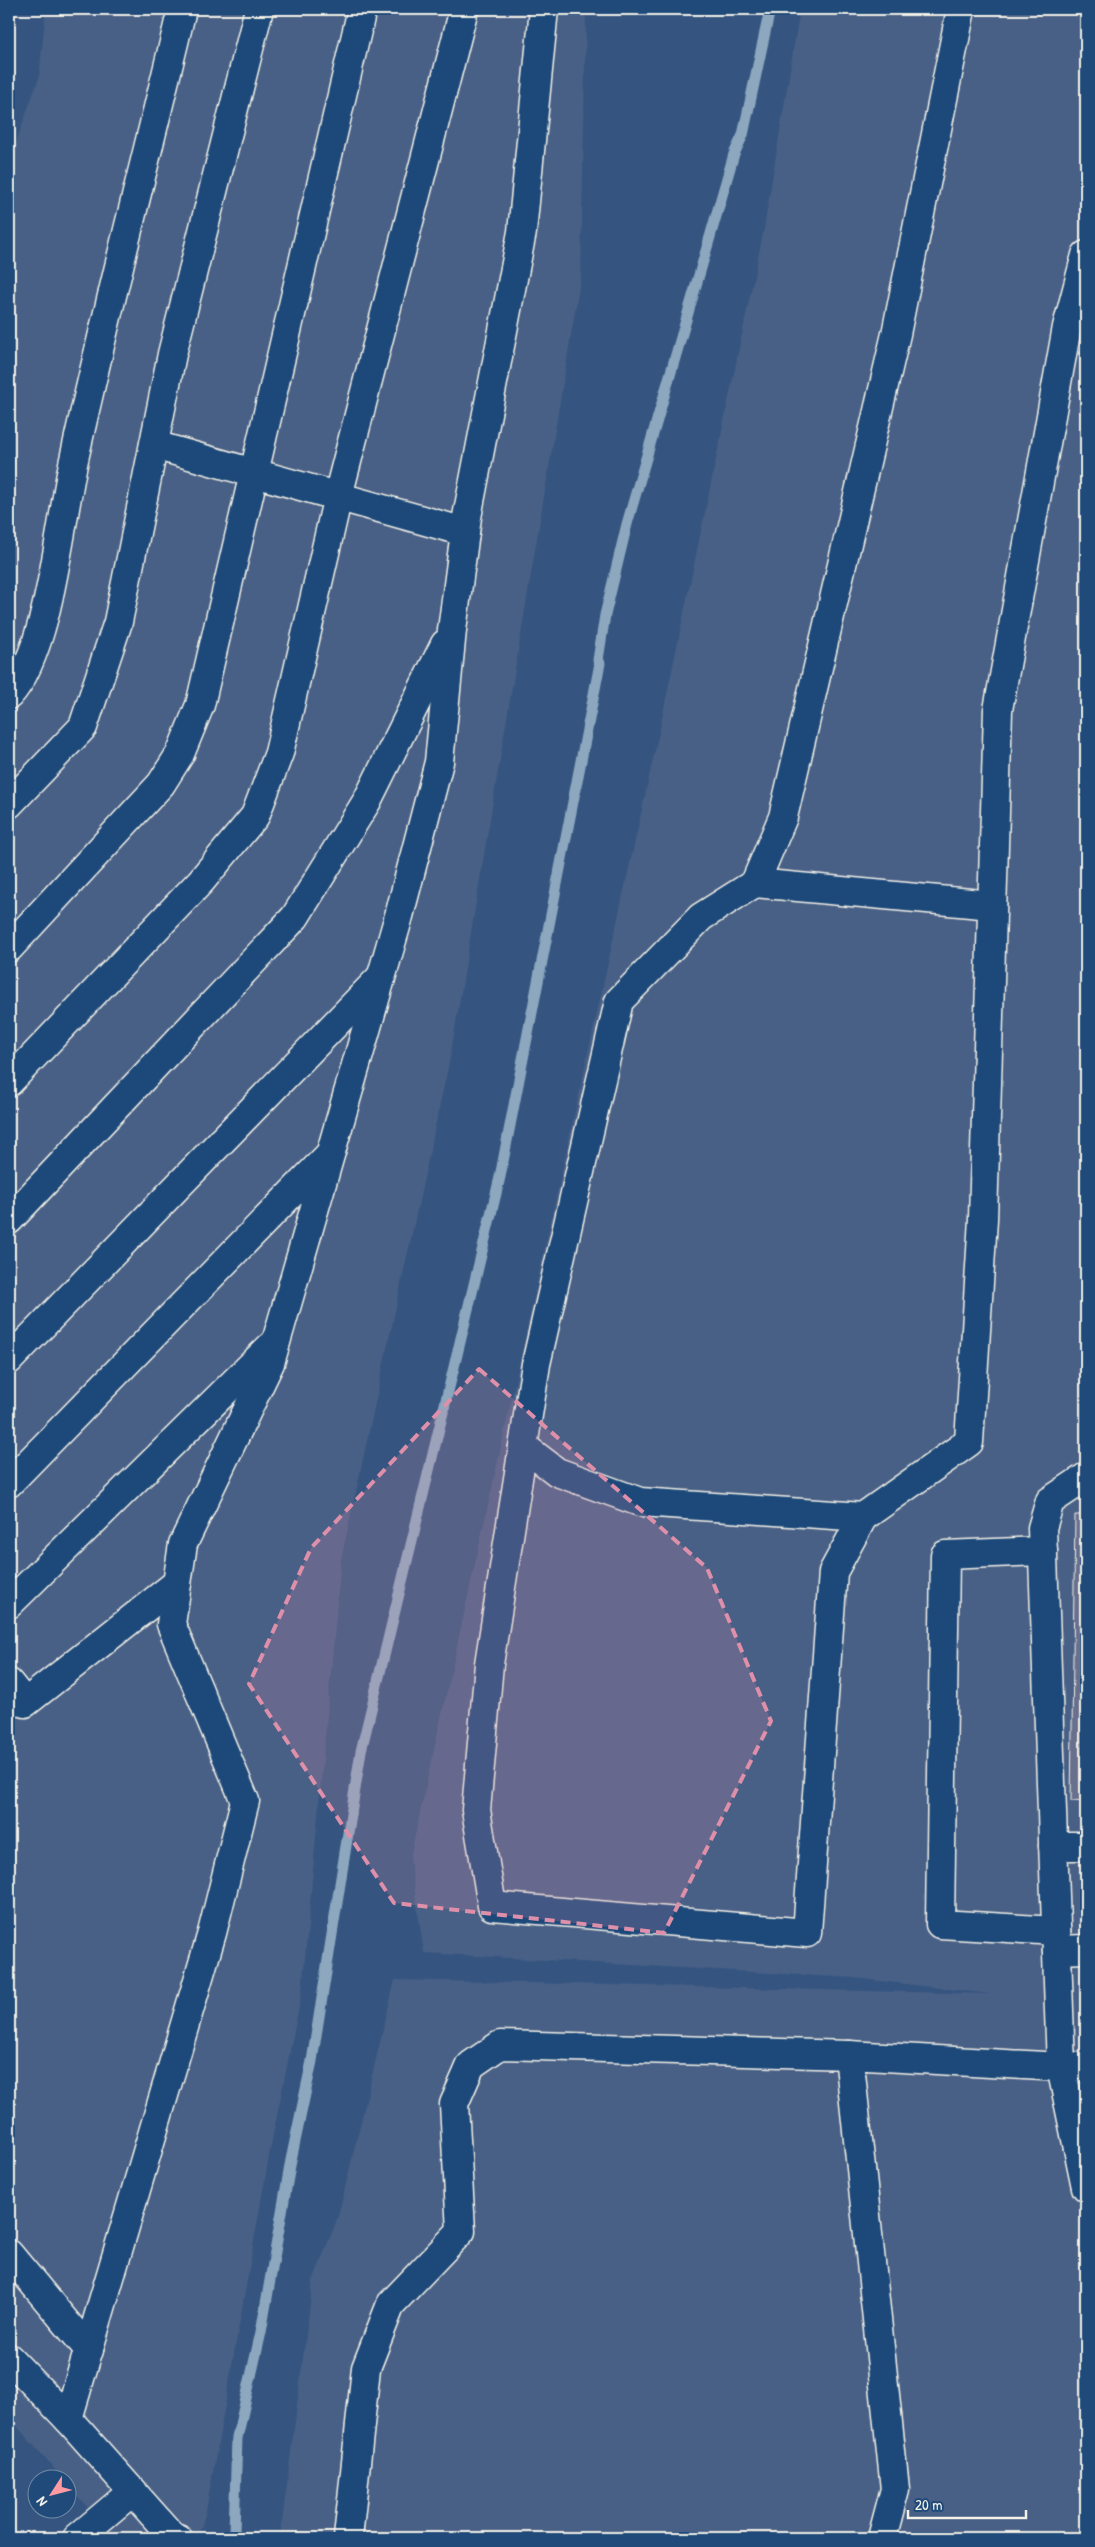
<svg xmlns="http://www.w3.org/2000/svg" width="1095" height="2547" font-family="'Patrick Hand',sans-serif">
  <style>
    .built { fill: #486086 }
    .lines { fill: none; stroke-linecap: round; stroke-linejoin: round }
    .stream { stroke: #8ca7be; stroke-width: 11 }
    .building { fill: #686f8d; stroke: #f4f1e8 }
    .minor-casing { stroke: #f4f1e8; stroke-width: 31 }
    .minor { stroke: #1f4a7a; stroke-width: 28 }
    .marked { fill: #de8fa9; fill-opacity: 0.2; stroke: #de8fa9; stroke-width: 4; stroke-dasharray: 10 6; stroke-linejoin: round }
  </style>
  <rect width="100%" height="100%" fill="#355580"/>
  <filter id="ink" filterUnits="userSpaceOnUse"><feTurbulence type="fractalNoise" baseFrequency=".02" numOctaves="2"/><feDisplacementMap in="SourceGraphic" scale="10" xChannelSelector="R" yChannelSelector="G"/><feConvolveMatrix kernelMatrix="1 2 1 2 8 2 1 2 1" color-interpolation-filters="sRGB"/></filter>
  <g filter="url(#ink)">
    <g class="built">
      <path d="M46,9H586L581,275L450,1058L341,1560L302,1991L271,2145L206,2511L198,2538H114L68,2485V2480L63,2479L9,2417V162L39,78Z"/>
      <path d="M800,9H1086V2538H280L313,2281L338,2217L395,1980L991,1994L855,1978L424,1953L410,1858L660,728L764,229Z"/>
    </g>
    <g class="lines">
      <path class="stream" d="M234,2532L237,2438L261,2332L291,2160L312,2061L361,1751L500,1177L600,663L598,660L605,615L627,524L734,154L743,135L770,9"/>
    </g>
    <path class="building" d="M1075,1515H1086V1802L1071,1801Z"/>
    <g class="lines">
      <g class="minor-casing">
        <g id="minor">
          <path d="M961,9L896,334L783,817L755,883L701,917L619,1001L536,1364L489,1664L476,1810L492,1906L807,1933L833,1572L863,1517L969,1442L983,1219L998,710L1067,327L1086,255"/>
          <path d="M154,445L465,532"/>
          <path d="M9,695C49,652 60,524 73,464C106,312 146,160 182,9"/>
          <path d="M9,804L83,727L118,622L172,354L259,9"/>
          <path d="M755,883L992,905"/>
          <path d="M9,948L161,784L180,754L200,705L362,9"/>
          <path d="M9,1082L201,881L255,816L279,753L338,496L464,9"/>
          <path d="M9,1220L295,917L367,801L445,644"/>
          <path d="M9,1360L379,979"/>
          <path d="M523,1446L557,1472L640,1502L863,1517"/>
          <path d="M9,1483L327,1157"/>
          <path d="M1043,1551L945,1555L940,1924L1056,1931"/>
          <path d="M9,1604L270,1347"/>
          <path d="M9,1683L25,1703L177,1583"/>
          <path d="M1053,1846H1086"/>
          <path d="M1057,1950L1086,1949"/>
          <path d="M1086,2066L1061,2067L1086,2187"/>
          <path d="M9,2254L89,2350"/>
          <path d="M9,2358L68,2419L172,2536L178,2538"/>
          <path d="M68,2419L212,1933L245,1801L171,1624L183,1544L270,1363L399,916L439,762L452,630L467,517L522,232L544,9"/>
          <path d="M77,2538L133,2491"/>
          <path d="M348,2538L366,2368L391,2304L461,2231L454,2104L471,2065L500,2045L849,2055"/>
          <path d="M882,2538L895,2489L849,2055L1061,2067L1042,1528L1050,1501L1086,1477"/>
        </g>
      </g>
      <use href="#minor" class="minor"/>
    </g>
  </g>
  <path class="marked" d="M479,1369L707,1568L771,1721L664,1933L394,1903L249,1684L311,1548Z"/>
  <rect width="1095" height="2547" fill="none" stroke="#1f4a7a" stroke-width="30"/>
  <rect x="15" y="15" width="1065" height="2517" fill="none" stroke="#f4f1e8" stroke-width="2" filter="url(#ink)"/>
  <g transform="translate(52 2494) rotate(234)"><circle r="24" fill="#1f4a7a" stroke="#748da6"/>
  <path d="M0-4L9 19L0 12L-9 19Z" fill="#ff9aa2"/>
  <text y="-8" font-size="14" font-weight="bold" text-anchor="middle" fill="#f4f1e8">N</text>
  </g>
  <path d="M908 2510v8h118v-8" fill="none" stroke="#f4f1e8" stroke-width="2.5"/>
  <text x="915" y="2510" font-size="15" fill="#f4f1e8" stroke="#1f4a7a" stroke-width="4" paint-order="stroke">20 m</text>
</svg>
